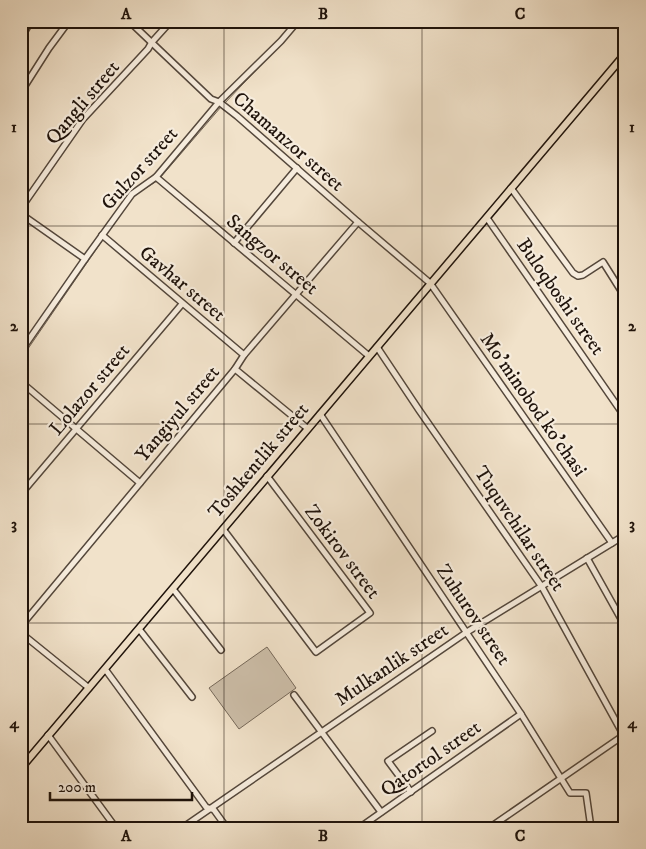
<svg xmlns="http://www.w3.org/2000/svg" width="646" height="849" font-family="'IM FELL DW Pica',serif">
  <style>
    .green { fill: #cdbfaa; stroke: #76695a }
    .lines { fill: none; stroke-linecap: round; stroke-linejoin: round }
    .stream { stroke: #726557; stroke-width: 1 }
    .minor-casing { stroke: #54473b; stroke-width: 8 }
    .major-casing { stroke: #1f130b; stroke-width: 9 }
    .minor { stroke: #f6ecdd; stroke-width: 5 }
    .major { stroke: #f1e2ca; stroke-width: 6 }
    .grid { fill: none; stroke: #1f130b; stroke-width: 1; stroke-opacity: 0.55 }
    .labels { text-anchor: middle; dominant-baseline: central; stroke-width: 4.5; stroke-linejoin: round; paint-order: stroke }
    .street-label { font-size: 20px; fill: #1f130b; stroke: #f6ecdd }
    .neatline { fill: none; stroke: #1f130b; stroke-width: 2 }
    .grid-label { font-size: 16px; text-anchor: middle; font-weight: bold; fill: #1f130b }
  </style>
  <rect width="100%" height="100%" fill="#f1e2ca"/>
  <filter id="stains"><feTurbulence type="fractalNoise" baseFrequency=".004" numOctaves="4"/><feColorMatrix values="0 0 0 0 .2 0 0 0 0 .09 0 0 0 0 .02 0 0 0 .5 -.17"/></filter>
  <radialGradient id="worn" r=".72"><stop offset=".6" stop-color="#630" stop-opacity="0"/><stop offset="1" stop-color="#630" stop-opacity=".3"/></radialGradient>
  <path class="green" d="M267,647L296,688L239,729L209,688Z"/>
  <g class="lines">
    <g class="stream">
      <path d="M284,41L303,21"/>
      <path d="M224,104L278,47"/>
      <path d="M160,178L221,107"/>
      <path d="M133,196L157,181"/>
      <path d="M106,235L114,224"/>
      <path d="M21,359L104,238"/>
    </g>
    <g class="minor-casing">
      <g id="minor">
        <path d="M129,21L211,99L219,102L237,116L358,222L430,283L612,543"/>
        <path d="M21,38L31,21"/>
        <path d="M21,92L49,48L69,21"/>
        <path d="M156,177L369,356"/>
        <path d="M511,188L573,273L578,276L583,275L603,262L625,297"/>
        <path d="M21,208L83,119L148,49L152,42L171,21"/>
        <path d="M21,214L85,259"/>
        <path d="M487,218L625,417"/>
        <path d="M102,235L244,355"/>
        <path d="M234,243L297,168"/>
        <path d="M377,347L419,410L542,587L624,736"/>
        <path d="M21,351L85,259L132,194L156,177L219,102L281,41L298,21"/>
        <path d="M235,369L307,428"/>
        <path d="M21,382L140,483"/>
        <path d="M320,414L521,714L570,793H586L591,828"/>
        <path d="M21,494L182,304"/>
        <path d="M223,529L316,652L370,613L267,476"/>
        <path d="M587,558L625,626"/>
        <path d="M173,589L221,650"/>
        <path d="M21,626L235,369L244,355L358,222"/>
        <path d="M139,629L192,697"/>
        <path d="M21,633L89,688"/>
        <path d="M105,669L206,807L214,810L227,828"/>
        <path d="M294,695L381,812"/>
        <path d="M48,735L116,828"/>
        <path d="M411,792L388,761L432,731"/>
        <path d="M182,828L467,632L625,535"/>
        <path d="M359,828L521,714"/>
        <path d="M489,828L624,735"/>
      </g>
    </g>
    <g class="major-casing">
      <path id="major" d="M21,768L625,54"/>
    </g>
    <use href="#minor" class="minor"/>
    <use href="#major" class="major"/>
  </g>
  <path class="grid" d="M224,21V828M422,21V828M21,226H625M21,424H625M21,623H625"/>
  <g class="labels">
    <g class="street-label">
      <text transform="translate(83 103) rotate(-50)">Qangli street</text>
      <text transform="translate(288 142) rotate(41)">Chamanzor street</text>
      <text transform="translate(140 169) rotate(-48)">Gulzor street</text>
      <text transform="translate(272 255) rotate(40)">Sangzor street</text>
      <text transform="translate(182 284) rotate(40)">Gavhar street</text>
      <text transform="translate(560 297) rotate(55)">Buloqboshi street</text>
      <text transform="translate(90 390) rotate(-50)">Lolazor street</text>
      <text transform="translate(533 405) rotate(55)">Mo'minobod ko'chasi</text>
      <text transform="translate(178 414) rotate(-50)">Yangiyul street</text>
      <text transform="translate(259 461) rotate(-50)">Toshkentlik street</text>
      <text transform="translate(519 529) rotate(56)">Tuquvchilar street</text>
      <text transform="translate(342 552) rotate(53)">Zokirov street</text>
      <text transform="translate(473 615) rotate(56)">Zuhurov street</text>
      <text transform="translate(392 665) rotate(-34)">Mulkanlik street</text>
      <text transform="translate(431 759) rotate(-35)">Qatortol street</text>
    </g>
  </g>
  <rect width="646" height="849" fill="none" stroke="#f1e2ca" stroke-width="55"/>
  <path d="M50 792v8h142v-8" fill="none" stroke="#1f130b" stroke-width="2.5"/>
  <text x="58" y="792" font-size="15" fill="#1f130b" stroke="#f6ecdd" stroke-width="4" paint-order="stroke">200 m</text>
  <rect x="28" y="28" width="590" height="794" class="neatline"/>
  <g class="grid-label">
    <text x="126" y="19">A</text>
    <text x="323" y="19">B</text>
    <text x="520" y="19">C</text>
    <text x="14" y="132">1</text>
    <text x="632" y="132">1</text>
    <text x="14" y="331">2</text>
    <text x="632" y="331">2</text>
    <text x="14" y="529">3</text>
    <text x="632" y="529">3</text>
    <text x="14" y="728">4</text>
    <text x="632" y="728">4</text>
    <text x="126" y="841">A</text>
    <text x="323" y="841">B</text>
    <text x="520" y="841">C</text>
  </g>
  <rect width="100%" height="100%" filter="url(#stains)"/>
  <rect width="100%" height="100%" fill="url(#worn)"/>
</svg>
